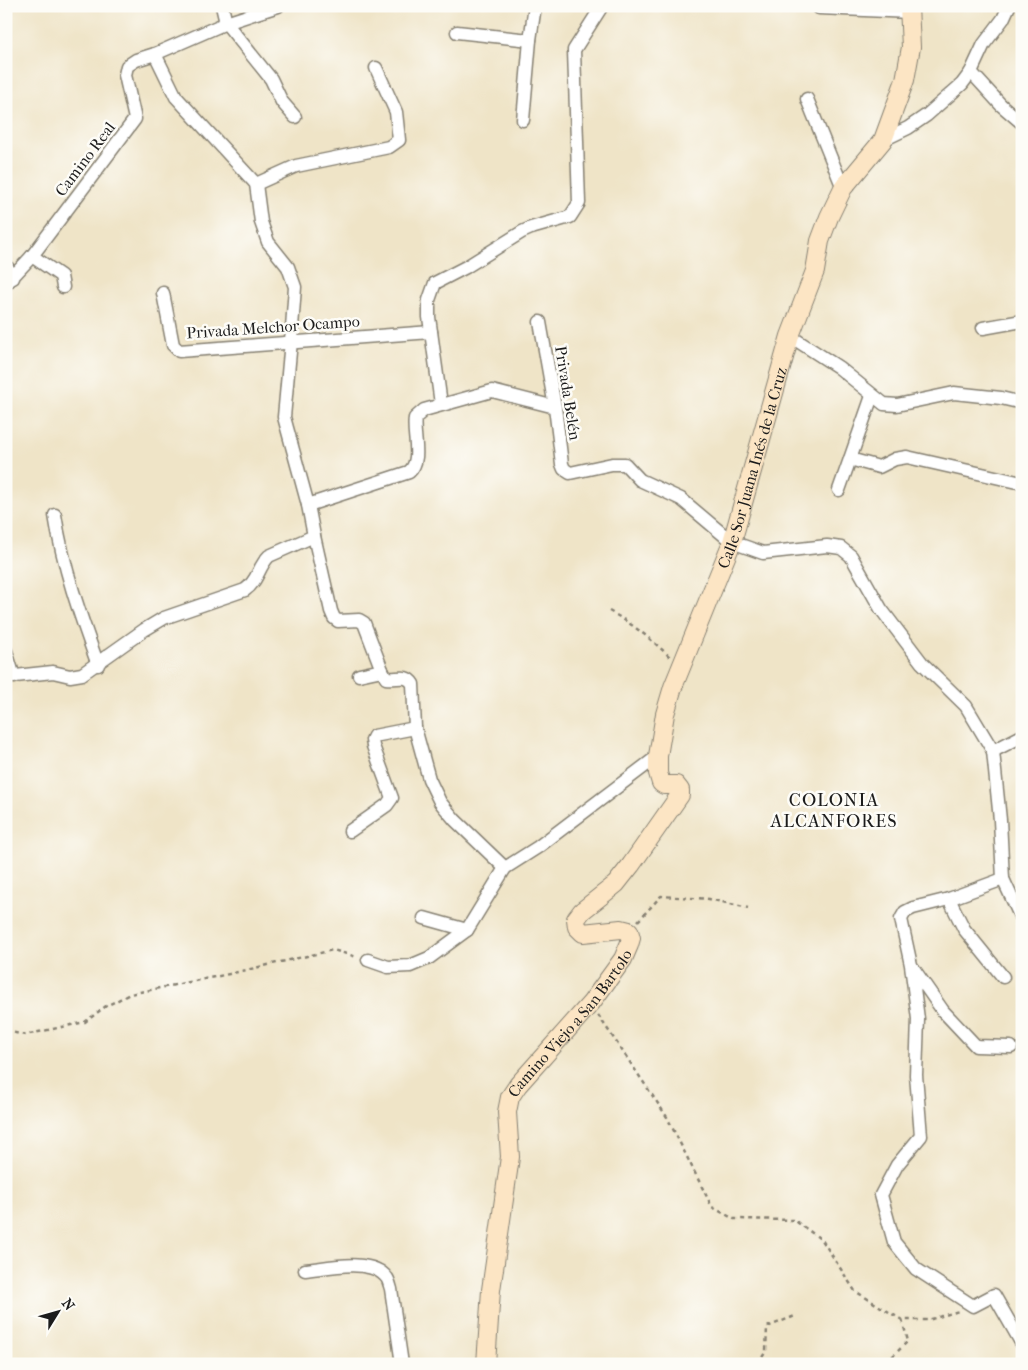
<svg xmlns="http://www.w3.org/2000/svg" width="1028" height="1370" font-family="'IM FELL French Canon',serif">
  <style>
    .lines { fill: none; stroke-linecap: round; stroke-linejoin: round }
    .street-casing { stroke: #868072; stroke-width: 15 }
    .secondary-casing { stroke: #868072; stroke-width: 20 }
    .path { stroke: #868072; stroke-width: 2.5; stroke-dasharray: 4 4; stroke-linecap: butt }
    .street { stroke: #fff; stroke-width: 12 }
    .secondary { stroke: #fce5c4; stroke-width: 18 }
    .labels { text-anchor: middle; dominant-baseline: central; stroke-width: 5; stroke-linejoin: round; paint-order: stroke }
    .street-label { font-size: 16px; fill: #1c1c1c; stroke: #fdfcf7 }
    .neighbourhood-label { font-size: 18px; letter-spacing: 1px; fill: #1c1c1c; stroke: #fdfcf7 }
  </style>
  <rect width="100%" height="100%" fill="#fdfcf7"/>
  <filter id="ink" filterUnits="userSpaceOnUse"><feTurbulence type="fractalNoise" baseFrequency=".02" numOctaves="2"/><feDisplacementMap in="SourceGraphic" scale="10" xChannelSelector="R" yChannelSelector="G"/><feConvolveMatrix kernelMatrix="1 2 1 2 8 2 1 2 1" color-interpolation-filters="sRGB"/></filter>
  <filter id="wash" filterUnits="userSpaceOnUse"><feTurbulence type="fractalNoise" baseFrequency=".0096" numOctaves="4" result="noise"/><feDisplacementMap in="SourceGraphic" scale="20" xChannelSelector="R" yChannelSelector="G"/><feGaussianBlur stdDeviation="1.12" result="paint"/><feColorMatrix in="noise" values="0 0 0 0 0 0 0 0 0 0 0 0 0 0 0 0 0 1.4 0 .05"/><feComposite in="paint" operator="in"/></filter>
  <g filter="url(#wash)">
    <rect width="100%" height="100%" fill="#efe4c7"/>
  </g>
  <g filter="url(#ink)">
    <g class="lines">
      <g class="street-casing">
        <g id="street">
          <path d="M222,6L226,23L271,79L282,102L295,117"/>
          <path d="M819,8L910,12"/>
          <path d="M457,32L530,40"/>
          <path d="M971,72L1001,105L1022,123"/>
          <path d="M807,99L843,188"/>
          <path d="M523,120L530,40L535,6"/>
          <path d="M883,140L908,128L927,115L962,84L971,72L984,44L1003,19L1009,6"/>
          <path d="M256,184L296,166L389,147L399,140L396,112L376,68"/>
          <path d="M32,256L61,276L63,287"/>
          <path d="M6,265L13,278"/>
          <path d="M6,284L32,256L135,119L125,75L127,66L136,60L155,54L226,23L278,6"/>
          <path d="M163,293L173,345L179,351L431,332"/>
          <path d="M540,322L555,407L562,464L564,469L570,473L612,464H625L640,480L681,499L732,542L763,553L827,546L841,548L851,556L881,609L922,663L966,706L993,751L1022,736"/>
          <path d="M983,328L1022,321"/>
          <path d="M790,336L838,367L884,404L897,405L954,393L1001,398L1022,403"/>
          <path d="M441,404L429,317V300L435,283L466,267L522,232L531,228L570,217L579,203L574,50L602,6"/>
          <path d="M850,459L872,396"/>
          <path d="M839,490L850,459L879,467L895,459L907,457L1022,483"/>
          <path d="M308,505L409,472C423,460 412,434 415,418L424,410L492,391L555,407"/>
          <path d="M55,515C63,567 80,615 98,665"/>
          <path d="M314,536L331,611L334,618L338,621L359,620L364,623L382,670L386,678C397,680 406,673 413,684L415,728L429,779L440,802L455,820L505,868"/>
          <path d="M6,651L14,677"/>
          <path d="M359,675L382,670"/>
          <path d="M6,677L53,672L70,676L82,674L144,630L164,618L245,590C258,581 258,567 269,556L314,536L308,505L284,417L291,341L295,287L288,267L268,242L261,222L256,184L176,97L155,54"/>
          <path d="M993,751L1000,820L1003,879L1022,920"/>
          <path d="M350,831L387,805L392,798L373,746L372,740L374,736L415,728"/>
          <path d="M1003,879L949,899L913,908L905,912L901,919L911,965L918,1019L916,1075L921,1136L897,1165L881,1195L894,1242L916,1269L973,1306L994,1295L1022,1344"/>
          <path d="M949,899L964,929L1003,977"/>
          <path d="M424,918L467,930"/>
          <path d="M368,960L388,967L410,966L429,958L467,930L505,868L538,847L658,756"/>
          <path d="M913,968L943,1011L976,1046L1011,1047"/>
          <path d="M305,1270C327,1268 372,1257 387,1278C389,1281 390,1286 391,1289L402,1364"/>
        </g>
      </g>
      <g class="secondary-casing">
        <g id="secondary">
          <path id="s1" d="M486,1364L491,1290L510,1157L507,1112L510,1097L518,1085L591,1003L623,959L629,945L631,938L629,931L621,929L583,933L577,927L576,919L582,911L616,884L631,865L680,795V790L676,785H664L661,783L658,773V756L665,714L673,687L732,542L790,336L815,271L820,241L829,217L843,188L883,140L905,80L911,47L909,6"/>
        </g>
      </g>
      <g class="path">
        <path d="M609,611C633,624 651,639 670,657"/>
        <path d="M638,921L661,896L709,899L748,908"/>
        <path d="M598,1015L667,1117L712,1207L734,1219L794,1220L822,1240L855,1291L902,1320H928L959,1311"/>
        <path d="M6,1031L25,1035L85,1022L106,1006L130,994L229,974L333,950L357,957"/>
        <path d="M758,1364L766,1351L767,1327L795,1316"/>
        <path d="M889,1364L892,1357L908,1341L902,1320"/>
      </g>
      <use href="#street" class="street"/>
      <use href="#secondary" class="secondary"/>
    </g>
  </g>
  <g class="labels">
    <g class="street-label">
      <text transform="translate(85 159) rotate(-53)">Camino Real</text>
      <text transform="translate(273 327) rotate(-4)">Privada Melchor Ocampo</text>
      <text transform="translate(568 393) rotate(81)">Privada Belén</text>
      <text stroke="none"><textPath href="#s1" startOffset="1062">Calle Sor Juana Inés de la Cruz</textPath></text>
      <text stroke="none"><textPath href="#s1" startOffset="364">Camino Viejo a San Bartolo</textPath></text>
    </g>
    <g class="neighbourhood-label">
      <text x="834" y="800">COLONIA<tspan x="834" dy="21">ALCANFORES</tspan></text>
    </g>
  </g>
  <rect width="1028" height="1370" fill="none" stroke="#fdfcf7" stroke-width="25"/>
  <g transform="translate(58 1312) rotate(53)" stroke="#fdfcf7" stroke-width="4" paint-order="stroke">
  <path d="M0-4L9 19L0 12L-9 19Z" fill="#1c1c1c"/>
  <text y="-8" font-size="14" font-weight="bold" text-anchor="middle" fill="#1c1c1c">N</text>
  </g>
</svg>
